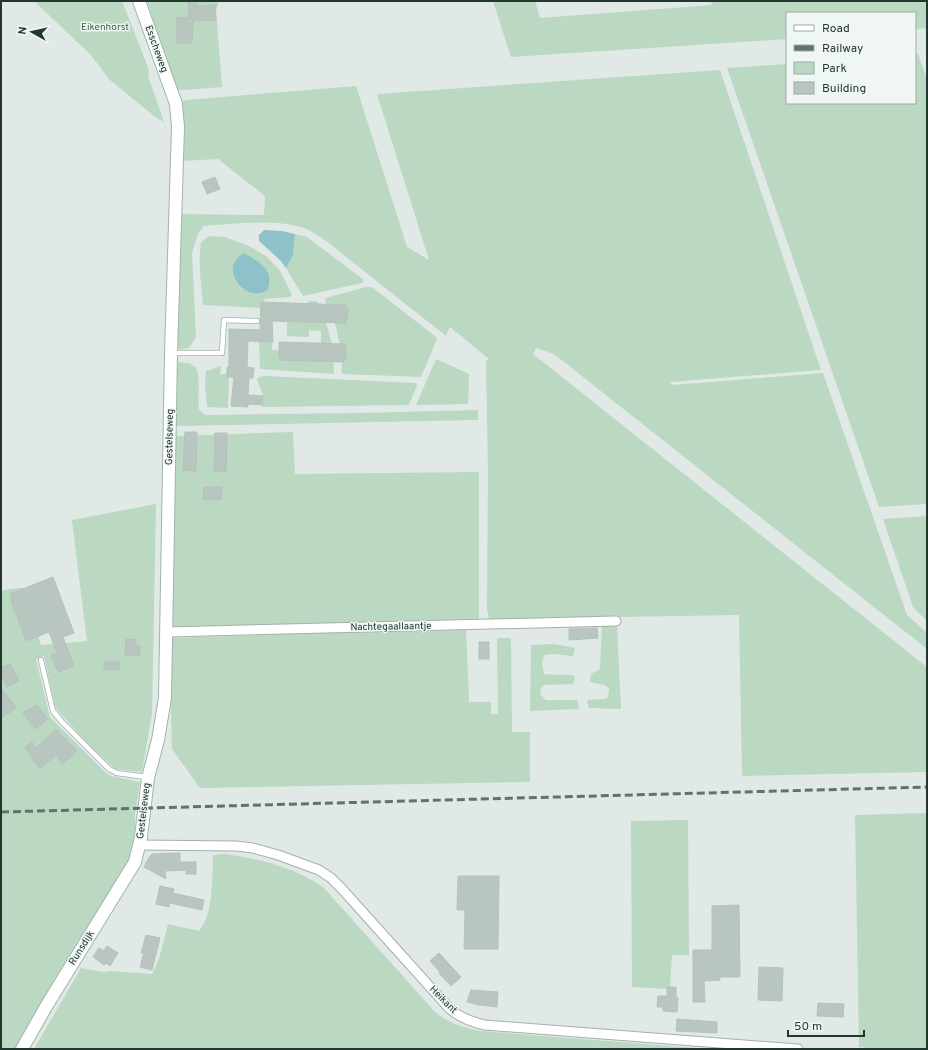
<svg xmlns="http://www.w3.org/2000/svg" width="928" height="1050" font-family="Overpass,sans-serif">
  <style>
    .green { fill: #bbd8c2 }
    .water { fill: #8fc1c8 }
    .building { fill: #b9c6c0; stroke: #b4c2bb }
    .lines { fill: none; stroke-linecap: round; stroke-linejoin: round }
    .lane-casing { stroke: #a4b0ab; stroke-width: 6 }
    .street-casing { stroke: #a4b0ab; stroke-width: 11 }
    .secondary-casing { stroke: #a1b3ac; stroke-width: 14 }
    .lane { stroke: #fff; stroke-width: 4.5 }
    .street { stroke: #fff; stroke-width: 9 }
    .secondary { stroke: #fff; stroke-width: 12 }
    .rail { stroke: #5d736c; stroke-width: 3; stroke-dasharray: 8 4; stroke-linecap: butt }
    .labels { text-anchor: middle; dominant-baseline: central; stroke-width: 3; stroke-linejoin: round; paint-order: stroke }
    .park-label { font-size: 10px; fill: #336945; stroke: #f0f6f3 }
    .street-label { font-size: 10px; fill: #233731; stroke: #f0f6f3 }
  </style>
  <rect width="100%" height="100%" fill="#e0e9e5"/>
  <g class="green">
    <path d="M34,1H122L149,70L148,76L164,122L154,116L110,80L90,54Z"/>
    <path d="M147,1H219L216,10L222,87L183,90H177Z"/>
    <path d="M493,1H535L540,18L712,5L711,1H927V28L915,29V13H787V39L511,57Z"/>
    <path d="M915,54H918L927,79V504L879,507L727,68L787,64V103H915Z"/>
    <path d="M720,70L821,370L671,382V385L823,373L907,615L927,633V649L554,354L536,348L533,354L927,667V772L742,776L739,615L489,619L487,609L488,472L486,361L489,359L450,327L446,336L321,237C316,235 310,230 304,228C275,218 235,224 204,226L198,234L192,253L196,337L189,348L177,350L180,214L264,215L265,196L218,159L181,161L182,102L185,100L356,86L407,247L429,260L377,94Z"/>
    <path d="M295,234L307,237L364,280L362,283L303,296L286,268L293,255Z"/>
    <path d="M210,236L225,237L247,245L266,256L279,269L292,295L290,297L265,299L260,308L203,305C201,284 198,263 201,242Z"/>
    <path d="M366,287H372L436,337L437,339L421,377L343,374L341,371L343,360L336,327L326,303L325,298Z"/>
    <path d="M308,301H317C330,329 333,344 334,374L260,369L259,341L272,342V350L321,351V331L309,330V337L287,336V314L306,319Z"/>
    <path d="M436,359L469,374L468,404L416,405Z"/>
    <path d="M176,362L188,363L196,367C201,380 197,395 199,410L205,415L360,413L478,410V420L174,426Z"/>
    <path d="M221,366L220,374H229L228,408L207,407L205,386L206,371Z"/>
    <path d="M265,376L416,383L417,385L409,405L262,407L263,394L257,380L259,377Z"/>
    <path d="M293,432L295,474L479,472V619L179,627L168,625L174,436Z"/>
    <path d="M156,504L152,713L142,772L115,769L89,745L59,712L55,706L44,656L36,659L50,717L106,773L111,776L140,782L135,814V841L133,855C93,919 50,981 16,1049H1V591L10,589L24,588L41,645L87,641L72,520Z"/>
    <path d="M927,516V621L913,607L883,519Z"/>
    <path d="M602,626H617L621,709L589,708L587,701L588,700L605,699L608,697L609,688L604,685L590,682L591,674L600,669Z"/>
    <path d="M466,630L469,702H491V714H498L497,638H511L512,732H530V782L200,788L172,749L169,638L322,633Z"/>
    <path d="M554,644L575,648L573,656L553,654L544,655L542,663L544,674C554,676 564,673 575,676V678L573,684L544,685L541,688L540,694L546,700H577L579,706L578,709L530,711L531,645Z"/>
    <path d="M927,813V1049H878L859,1047L855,815Z"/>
    <path d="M688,820L689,955H672L670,989L632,987L631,821Z"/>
    <path d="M226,854C260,859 296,868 324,888L435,1012C450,1024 462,1027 481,1031L709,1049H459L458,1047L457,1049H34L81,968L103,972L111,971L152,974L159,959L168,924L199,931C214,913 212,878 213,855Z"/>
  </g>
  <g class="water">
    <path d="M264,230L282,231L295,234L293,255L286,268L281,261L259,241V235Z"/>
    <path d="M243,253C251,257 267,265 269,276C270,279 269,285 268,289C252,303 230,281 233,266C235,260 239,256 243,253Z"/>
  </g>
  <g class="building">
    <path d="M188,1H196L197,6L215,5L216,20L193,21L192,43H176L177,17L189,18Z"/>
    <path d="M215,177L220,189L207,194L202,182Z"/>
    <path d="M261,302L346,305V308H348L347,320H346V323L272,321L273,342L248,341L247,367L254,368L253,378H249L248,395L263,396L262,405L248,404V407L231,406L234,377H227V367H229V329L260,330Z"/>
    <path d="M279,342L345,344V347H346V359H345L344,362L280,360V357H279Z"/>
    <path d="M185,432H197L196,471L183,470Z"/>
    <path d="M215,433H227L226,472L214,471Z"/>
    <path d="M204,487H222L221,500L203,499Z"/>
    <path d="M53,577L74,633L63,637L74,666L58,672L51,655L57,653L49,632L26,641L11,600H12L10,594Z"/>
    <path d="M597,628L598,638L569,640V629Z"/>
    <path d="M126,639L136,640V646H140V656L125,655Z"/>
    <rect x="479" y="642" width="10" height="17"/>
    <rect x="104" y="662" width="15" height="8"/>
    <path d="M10,664L19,681L7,687L1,675V668Z"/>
    <path d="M1,688L16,708L1,718Z"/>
    <path d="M37,705L48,719L35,729L23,713Z"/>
    <path d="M56,729L77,751L63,764L56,755L40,769L33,760L34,759L25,747L32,742L36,748Z"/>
    <path d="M180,853V862H196V874H186V870L165,871L166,879L144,867L150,856L152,854Z"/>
    <path d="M458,876H499L498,949H464L465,910H457Z"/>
    <path d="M160,886L174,889L173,893L204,900L202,910L170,903L169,907L156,904Z"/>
    <path d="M739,905L740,977H720V980L704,981L705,1002H693V950H712V906Z"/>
    <path d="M146,935L160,938L152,970L140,967L144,953H141Z"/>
    <path d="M107,946L118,953L110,966L106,963L104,965L93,957L99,948L104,951Z"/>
    <path d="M439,953L461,977L451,986L439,973L440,972L430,961Z"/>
    <path d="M759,967L783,968L782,1001L758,1000Z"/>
    <path d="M667,987H676V997L678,998L677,1012L663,1011V1007H657L658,996H667Z"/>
    <path d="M471,990L498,992L497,1007L479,1005L467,1002Z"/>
    <path d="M818,1003L844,1004L843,1017L817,1016Z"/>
    <path d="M677,1019L717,1022V1033L676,1031Z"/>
  </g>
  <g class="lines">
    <g class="lane-casing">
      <g id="lane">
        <path d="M173,353H222L224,320L257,321"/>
        <path d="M41,660L53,711L62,722L109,769L117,773L146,777"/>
      </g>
    </g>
    <g class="street-casing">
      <g id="street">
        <path d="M166,632L616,621"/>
        <path d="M139,845L236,846L253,848L278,855L319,870L331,878L342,889L449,1008C460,1018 471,1022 485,1025L798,1049"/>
      </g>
    </g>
    <g class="secondary-casing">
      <path id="secondary" d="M22,1049L47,1005L135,862L141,837L148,778L158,740L165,698L171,353L178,127L176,104L139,1"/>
    </g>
    <use href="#lane" class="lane"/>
    <use href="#street" class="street"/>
    <use href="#secondary" class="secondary"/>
    <path class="rail" d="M1,812L927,787"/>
  </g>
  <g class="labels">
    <g class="park-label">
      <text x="105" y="27">Eikenhorst</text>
    </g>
    <g class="street-label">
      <text transform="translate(156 49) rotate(70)">Esscheweg</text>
      <text transform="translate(170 437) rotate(-89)">Gestelseweg</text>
      <text transform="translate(391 627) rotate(-1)">Nachtegaallaantje</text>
      <text transform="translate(144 811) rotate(-83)">Gestelseweg</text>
      <text transform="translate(82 948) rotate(-58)">Runsdijk</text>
      <text transform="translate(443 1000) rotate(45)">Heikant</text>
    </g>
  </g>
  <rect width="928" height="1050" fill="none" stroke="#233731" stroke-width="4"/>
  <rect x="786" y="12" width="130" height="92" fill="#f0f6f3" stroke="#9eaaa5"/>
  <rect x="794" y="25" width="20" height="6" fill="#ffffff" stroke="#9eaaa5"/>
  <text x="822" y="32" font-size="12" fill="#233731">Road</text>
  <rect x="794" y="45" width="20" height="6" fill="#5d736c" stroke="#9eaaa5"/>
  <text x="822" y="52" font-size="12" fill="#233731">Railway</text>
  <rect x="794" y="62" width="20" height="12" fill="#bbd8c2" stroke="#9eaaa5"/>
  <text x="822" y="72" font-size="12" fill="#233731">Park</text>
  <rect x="794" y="82" width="20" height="12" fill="#b9c6c0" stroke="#9eaaa5"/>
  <text x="822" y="92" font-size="12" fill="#233731">Building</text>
  <g transform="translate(32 32) rotate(278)" stroke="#f0f6f3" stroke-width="3" paint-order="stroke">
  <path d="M0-3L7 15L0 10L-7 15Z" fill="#233731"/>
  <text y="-6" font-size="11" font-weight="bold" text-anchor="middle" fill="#233731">N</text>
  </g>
  <path d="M788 1030v6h76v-6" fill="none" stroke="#233731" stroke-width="2"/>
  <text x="794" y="1030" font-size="12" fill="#233731" stroke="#f0f6f3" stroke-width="3" paint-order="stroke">50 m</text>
</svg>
